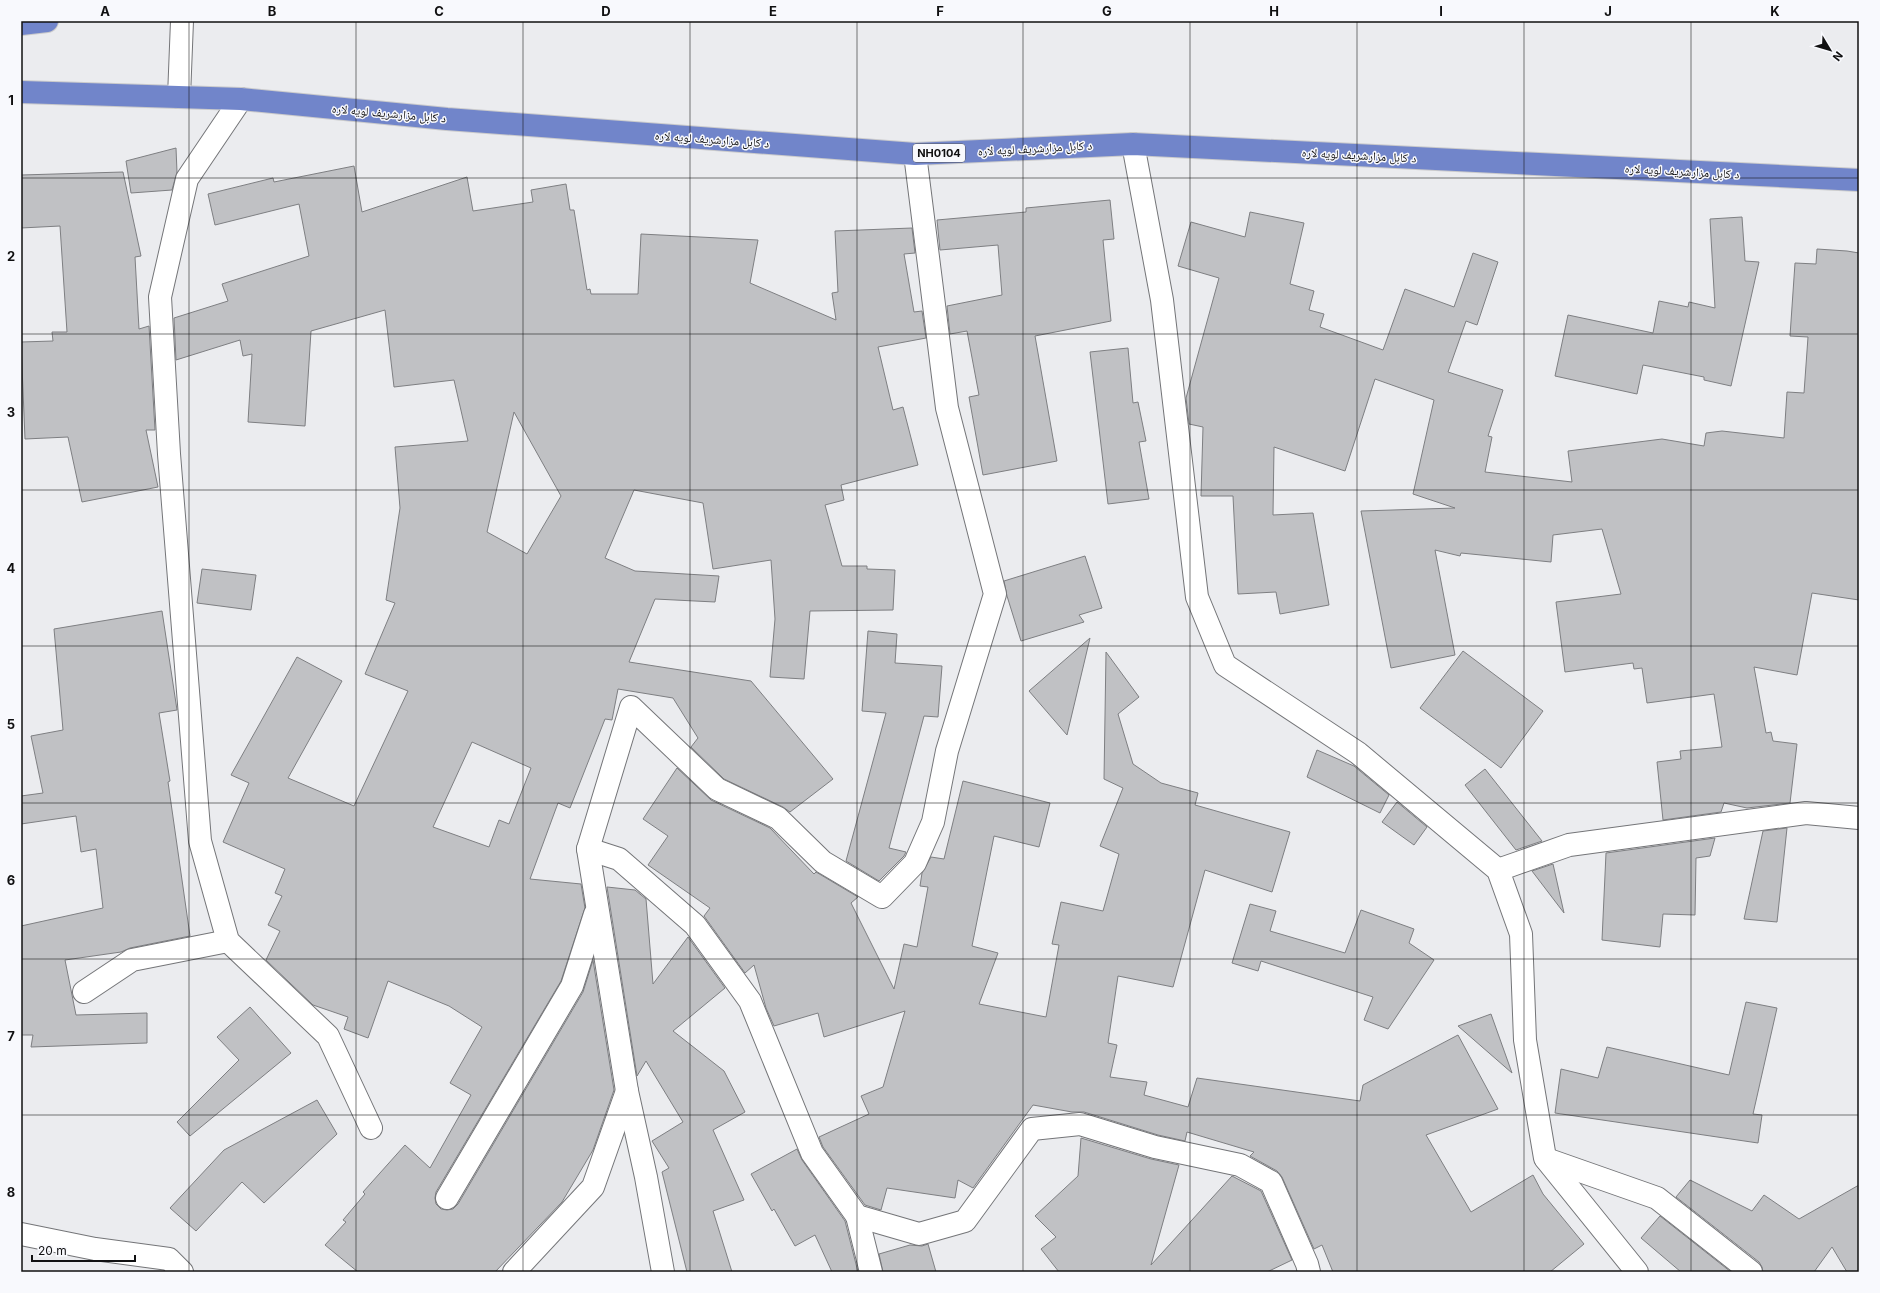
<svg xmlns="http://www.w3.org/2000/svg" width="1880" height="1293" font-family="Inter,'Noto Naskh Arabic',sans-serif">
  <style>
    .building { fill: #c0c1c4; stroke: #7e7f82; fill-rule: evenodd }
    .lines { fill: none; stroke-linecap: round; stroke-linejoin: round }
    .street-casing { stroke: #747578; stroke-width: 24 }
    .highway-casing { stroke: #cacacb; stroke-width: 24 }
    .street { stroke: #fff; stroke-width: 22 }
    .highway { stroke: #7185ca; stroke-width: 22 }
    .grid { fill: none; stroke: #101011; stroke-width: 1; stroke-opacity: 0.55 }
    .labels { text-anchor: middle; dominant-baseline: central; stroke-width: 3; stroke-linejoin: round; paint-order: stroke }
    .shield { fill: #f8f9fd; stroke: #565658; stroke-width: 1 }
    .shield-label { font-size: 11px; font-weight: bold; fill: #101011 }
    .street-label { font-size: 12px; fill: #101011; stroke: #f8f9fd }
    .neatline { fill: none; stroke: #101011; stroke-width: 1.5 }
    .grid-label { font-size: 13px; text-anchor: middle; font-weight: bold; fill: #101011 }
  </style>
  <rect width="100%" height="100%" fill="#ebecef"/>
  <g class="building">
    <path d="M176,148L177,172L172,190L131,193L126,161Z"/>
    <path d="M354,166L362,212L467,177L473,211L533,202L531,190L566,184L570,210H574L587,290L590,289L591,294H638L641,234L758,240L750,283L836,320L832,293L838,292L835,231L912,228L915,253L904,254L914,312L922,311L926,338L878,347L893,410L903,407L918,465L841,485L844,500L825,505L842,566H867V569L895,570L893,610L810,611L804,679L770,677L775,619L771,560L713,569L703,503L634,490L605,558L635,571L719,576L715,602L655,599L629,662L751,681L833,779L790,812L783,807L724,779L691,747L698,738L673,698L618,689L612,720L605,719L570,808L558,803L530,879L581,884L585,908L561,981L436,1192L435,1198L436,1204L441,1209L447,1210L453,1209L458,1204L583,992L593,960L614,1090L593,1150L562,1202L495,1272H358L325,1245L346,1222L343,1220L365,1194L363,1192L405,1145L430,1168L471,1095L450,1083L482,1027L449,1006L388,981L368,1038L344,1029L348,1017L313,1005L266,960L280,931L268,925L282,896L275,893L285,869L223,842L249,783L231,775L297,657L342,681L288,778L354,806L408,691L365,674L395,603L386,600L400,508L395,447L468,441L454,380L394,387L385,310L311,331L305,426L248,422L252,354L243,356L240,340L176,360L174,318L228,301L222,284L309,256L299,204L215,225L208,194L273,178L274,182ZM514,412L561,496L527,554L487,532ZM472,742L531,768L509,824L499,820L489,847L433,827Z"/>
    <path d="M123,172L141,256L135,257L139,329L149,326L155,430H146L158,487L82,502L68,437L25,439L21,342L53,341L52,332H67L60,226L21,228V175Z"/>
    <path d="M1110,200L1114,239L1103,240L1111,321L1035,336L1057,461L983,475L969,397L979,395L967,331L950,334L947,306L1002,295L998,245L940,250L937,220L1026,212V208Z"/>
    <path d="M1250,212L1304,223L1290,284L1314,291L1309,310L1324,314L1320,327L1383,350L1405,289L1454,307L1473,253L1498,262L1477,325L1466,321L1448,372L1503,390L1488,436L1492,437L1485,472L1572,482L1568,451L1662,439L1704,446L1706,433L1722,431L1784,438L1787,392L1804,393L1808,337L1790,336L1795,263L1816,264L1817,249L1847,251L1859,253V600L1812,593L1797,675L1754,667L1766,733L1771,732L1773,741L1797,744L1790,803L1747,808L1724,803L1721,812L1663,820L1657,762L1681,759L1680,751L1722,747L1714,694L1647,703L1642,668L1634,669L1633,663L1565,672L1556,602L1621,594L1602,529L1553,535L1551,562L1461,553L1460,556L1435,550L1455,655L1391,668L1361,511L1455,508L1413,494L1434,400L1375,379L1345,471L1274,447L1273,515L1313,513L1329,605L1280,614L1276,592L1238,594L1233,496H1201L1203,427L1189,424L1186,398L1219,278L1178,266L1191,222L1245,237Z"/>
    <path d="M1742,217L1745,261L1759,262L1731,386L1704,380V377L1643,365L1637,394L1555,376L1568,315L1653,333L1659,301L1688,307L1689,302L1715,308L1710,219Z"/>
    <path d="M1128,348L1133,403L1138,402L1146,441L1139,442L1149,499L1108,504L1090,352Z"/>
    <path d="M1085,556L1102,608L1079,615L1084,622L1021,641L1007,596L1004,581Z"/>
    <path d="M202,569L256,575L251,610L197,603Z"/>
    <path d="M162,611L177,710L159,713L170,781L168,782L190,936L130,948L121,952L65,960L76,1015L147,1013V1043L31,1047L33,1035H21V926L103,908L96,849L81,852L76,816L21,824V796L43,793L31,736L63,730L54,629Z"/>
    <path d="M868,631L897,634L895,663L942,666L938,717L924,716L889,848L906,852L904,856L879,881L846,861L886,713L862,711Z"/>
    <path d="M1090,638L1067,735L1029,691Z"/>
    <path d="M1463,651L1543,711L1501,768L1420,708Z"/>
    <path d="M1106,652L1139,697L1118,714L1133,764L1161,783L1198,793L1195,805L1290,832L1272,892L1205,870L1173,987L1118,976L1108,1043L1117,1045L1110,1077L1147,1082L1144,1095L1188,1107L1197,1078L1360,1101L1363,1085L1458,1035L1498,1109L1426,1135L1471,1212L1533,1175L1543,1194L1584,1244L1550,1272H1333L1322,1245L1314,1249L1282,1177L1277,1171L1250,1156L1254,1152L1187,1132L1185,1141L1158,1135L1084,1112H1072L1033,1105L973,1188L958,1180L955,1198L887,1188L881,1210L865,1205L823,1147L819,1137L869,1114L861,1096L883,1087L905,1011L824,1037L818,1013L774,1026L766,1008L754,965L745,973L704,916L710,908L648,865L668,836L643,819L677,768L711,800L770,828L814,874L816,872L858,897L851,903L894,989L904,944L917,947L928,887L920,886L922,873L931,857L944,859L963,781L1050,803L1039,847L994,836L972,946L998,953L979,1004L1046,1017L1059,945L1052,944L1061,902L1103,911L1119,854L1100,846L1123,788L1104,779Z"/>
    <path d="M1317,750L1354,766L1389,795L1380,813L1307,777Z"/>
    <path d="M1485,769L1542,841L1516,850L1465,785Z"/>
    <path d="M1397,802L1427,827L1414,845L1382,822Z"/>
    <path d="M1787,828L1777,922L1744,919L1763,831Z"/>
    <path d="M1715,838L1710,856L1696,858L1695,915L1663,914L1660,947L1602,940L1606,853Z"/>
    <path d="M1553,864L1564,913L1532,871Z"/>
    <path d="M607,887L635,890L646,899L653,984L688,937L725,988L673,1031L724,1071L745,1112L713,1130L744,1200L713,1211L732,1272H687L662,1172L669,1168L652,1141L683,1122L646,1061L637,1076Z"/>
    <path d="M1250,904L1276,911L1270,931L1345,953L1361,910L1414,929L1409,943L1434,960L1388,1029L1364,1020L1373,997L1261,961L1258,971L1232,963Z"/>
    <path d="M1746,1002L1777,1008L1753,1114L1762,1115L1758,1143L1555,1113L1561,1069L1598,1078L1607,1047L1729,1075Z"/>
    <path d="M250,1007L291,1053L190,1136L177,1122L239,1060L217,1037Z"/>
    <path d="M1491,1014L1512,1073L1458,1026Z"/>
    <path d="M317,1100L337,1134L264,1203L242,1182L196,1231L170,1208L224,1150Z"/>
    <path d="M1081,1138L1151,1159L1179,1165L1151,1265L1232,1176L1261,1191L1292,1260L1267,1272H1059L1041,1249L1056,1237L1035,1216L1078,1176Z"/>
    <path d="M797,1149L802,1160L845,1221L858,1272H832L815,1235L795,1246L774,1209L772,1211L751,1174Z"/>
    <path d="M1690,1180L1752,1211L1764,1195L1799,1219L1859,1185V1272H1847L1832,1247L1814,1272H1763L1762,1267L1759,1262L1676,1197Z"/>
    <path d="M1660,1216L1731,1272H1681L1641,1238Z"/>
    <path d="M928,1244L936,1272H883L879,1254L910,1245L922,1246Z"/>
  </g>
  <g class="lines">
    <g class="street-casing">
      <g id="street">
        <path d="M179,97L182,21"/>
        <path d="M241,99L187,179L160,297L169,454L200,841L228,941L328,1036L371,1128"/>
        <path d="M1133,144L1162,300L1197,597L1225,665L1358,753L1498,870L1521,934L1525,1040L1545,1158L1637,1272"/>
        <path d="M588,849L619,859L695,925L750,1001L812,1153L857,1216L919,1234L965,1221L1032,1129L1080,1124L1155,1147L1240,1165L1271,1182L1307,1264L1309,1272"/>
        <path d="M1498,870L1569,845L1806,813L1859,818"/>
        <path d="M84,992L132,960L228,941"/>
        <path d="M1546,1159L1657,1198L1751,1272"/>
        <path d="M447,1198L572,986L595,914"/>
        <path d="M857,1216L871,1272"/>
        <path d="M21,1234L95,1249L169,1259L182,1272"/>
        <path d="M514,1272L593,1187L627,1091"/>
        <path d="M663,1272L646,1177L627,1091L588,849L631,707L717,789L778,818L823,862L882,897L915,863L933,822L947,751L995,594L947,408L915,154"/>
      </g>
    </g>
    <g class="highway-casing">
      <g id="highway">
        <path d="M21,24L47,21"/>
        <path d="M21,92L241,99L447,119L915,154L1133,144L1859,180"/>
      </g>
    </g>
    <use href="#street" class="street"/>
    <use href="#highway" class="highway"/>
  </g>
  <path class="grid" d="M189,21V1272M356,21V1272M523,21V1272M690,21V1272M857,21V1272M1023,21V1272M1190,21V1272M1357,21V1272M1524,21V1272M1691,21V1272M21,178H1859M21,334H1859M21,490H1859M21,646H1859M21,803H1859M21,959H1859M21,1115H1859"/>
  <g class="labels">
    <rect class="shield" x="913" y="144" width="52" height="18" rx="3"/>
    <g class="shield-label">
      <text x="939" y="153">NH0104</text>
    </g>
    <g class="street-label">
      <text transform="translate(389 113) rotate(5)">د کابل مزارشریف لویه لاره</text>
      <text transform="translate(712 139) rotate(4)">د کابل مزارشریف لویه لاره</text>
      <text transform="translate(1035 148) rotate(-3)">د کابل مزارشریف لویه لاره</text>
      <text transform="translate(1359 155) rotate(3)">د کابل مزارشریف لویه لاره</text>
      <text transform="translate(1682 171) rotate(3)">د کابل مزارشریف لویه لاره</text>
    </g>
  </g>
  <rect width="1880" height="1293" fill="none" stroke="#f8f9fd" stroke-width="44"/>
  <g transform="translate(1830 50) rotate(128)" stroke="#f8f9fd" stroke-width="3" paint-order="stroke">
  <path d="M0-3L7 15L0 10L-7 15Z" fill="#101011"/>
  <text y="-6" font-size="11" font-weight="bold" text-anchor="middle" fill="#101011">N</text>
  </g>
  <path d="M32 1255v6h103v-6" fill="none" stroke="#101011" stroke-width="2"/>
  <text x="38" y="1255" font-size="12" fill="#101011" stroke="#f8f9fd" stroke-width="3" paint-order="stroke">20 m</text>
  <rect x="22" y="22" width="1836" height="1249" class="neatline"/>
  <g class="grid-label">
    <text x="105" y="16">A</text>
    <text x="272" y="16">B</text>
    <text x="439" y="16">C</text>
    <text x="606" y="16">D</text>
    <text x="773" y="16">E</text>
    <text x="940" y="16">F</text>
    <text x="1107" y="16">G</text>
    <text x="1274" y="16">H</text>
    <text x="1441" y="16">I</text>
    <text x="1608" y="16">J</text>
    <text x="1775" y="16">K</text>
    <text x="11" y="105">1</text>
    <text x="11" y="261">2</text>
    <text x="11" y="417">3</text>
    <text x="11" y="573">4</text>
    <text x="11" y="729">5</text>
    <text x="11" y="885">6</text>
    <text x="11" y="1041">7</text>
    <text x="11" y="1197">8</text>
  </g>
</svg>
